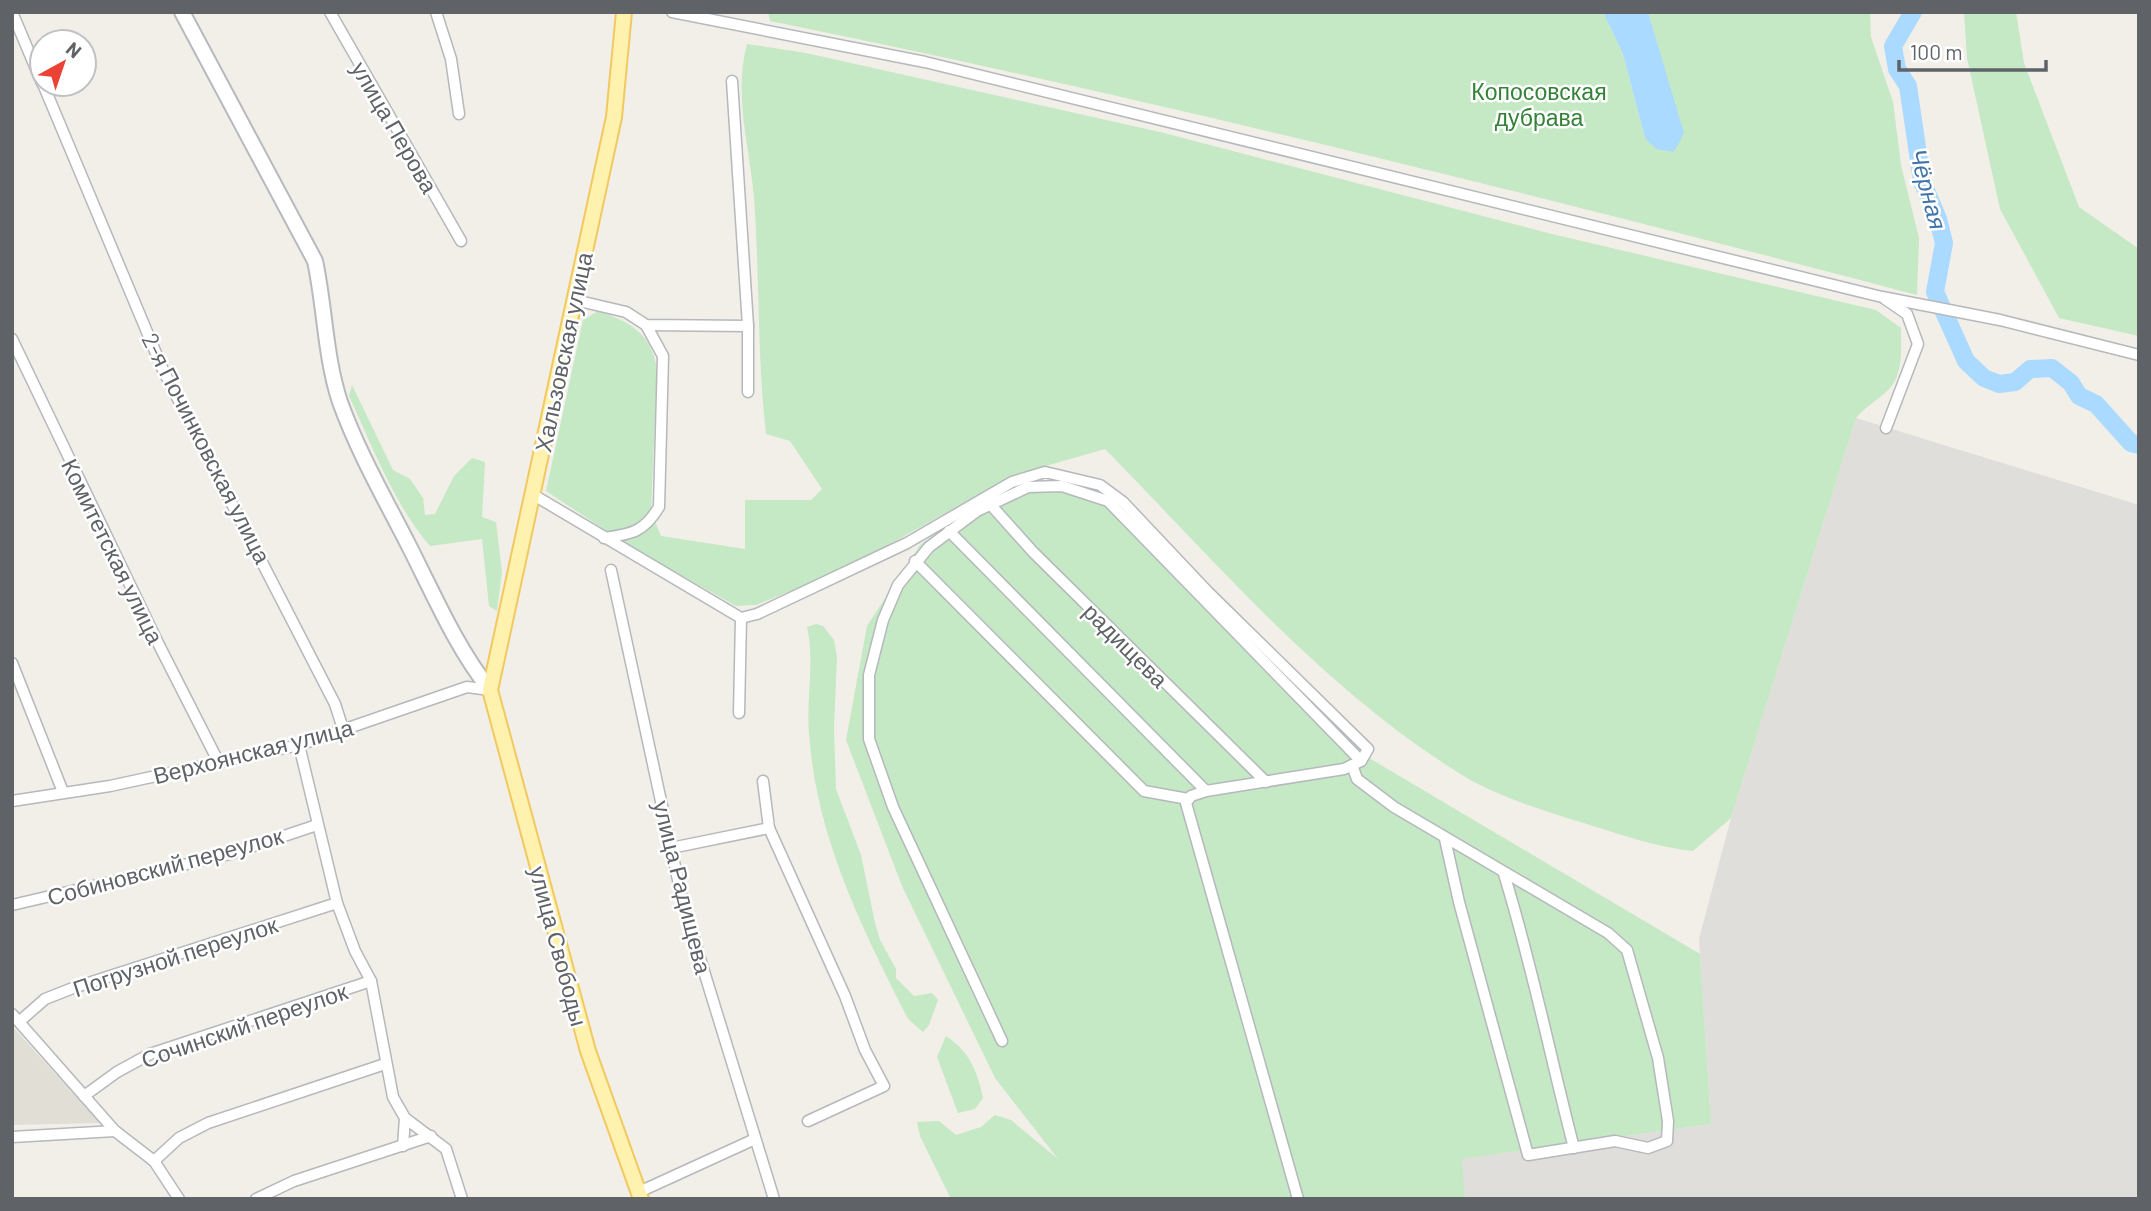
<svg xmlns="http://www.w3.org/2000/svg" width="2151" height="1211" font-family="Barlow,sans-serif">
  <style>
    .industrial { fill: #e0deda }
    .education { fill: #e1ded6 }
    .green { fill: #c5e8c5 }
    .water { fill: #aadaff }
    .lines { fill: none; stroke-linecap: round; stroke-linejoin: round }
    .river { stroke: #aadaff; stroke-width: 18 }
    .street-casing { stroke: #b5b8bc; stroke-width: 13 }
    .secondary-casing { stroke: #b6babf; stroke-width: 18 }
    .primary-casing { stroke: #f2c960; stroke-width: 18 }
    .street { stroke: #fff; stroke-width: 10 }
    .secondary { stroke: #fff; stroke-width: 14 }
    .primary { stroke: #fff2af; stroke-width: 14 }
    .labels { text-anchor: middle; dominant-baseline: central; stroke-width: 5; stroke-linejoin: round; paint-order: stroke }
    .park-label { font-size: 23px; fill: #348238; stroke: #fff }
    .street-label { font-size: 23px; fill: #5f6368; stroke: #fff }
    .water-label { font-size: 24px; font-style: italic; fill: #4174aa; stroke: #fff }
  </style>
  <rect width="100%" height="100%" fill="#f1efe8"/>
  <path class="industrial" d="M1856,418L2139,505V1199H1465L1461,1159L1711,1124L1699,939L1731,818Z"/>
  <path class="education" d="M12,1026L100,1123L12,1125Z"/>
  <g class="green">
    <path d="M768,12H1603L1623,54L1645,138L1668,83L1648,12H1870L1871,37L1893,102L1901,165L1919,238L1917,295C1537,195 1155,99 770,21Z"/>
    <path d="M1964,12H2016L2024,63L2079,207L2139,249V336L2059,318L2000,209L1967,58Z"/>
    <path d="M747,44L806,53L1160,132L1552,234L1876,310L1901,328C1901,349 1904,377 1886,392C1875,402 1865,407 1856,418L1731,818L1693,851C1657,847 1625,836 1590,825C1550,813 1498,797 1462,775C1323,689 1218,564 1105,449L1014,475L886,546L806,585L756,605L736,606L631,547L546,491L583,320L598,311C631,322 652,334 657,370L651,512L661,536L745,549V500H811L822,489L790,441L766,434C757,356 760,277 754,198C750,146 733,96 747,44Z"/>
    <path d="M352,385L393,470L410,479L423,498L425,515L435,514L454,476L472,458L485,462L482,517L496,522L502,572L497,611L489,606L482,539L430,546C393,503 373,447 349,396Z"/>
    <path d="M1061,480L1106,493L1369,758L1700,954L1711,1124L1462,1159L1465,1199H951L920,1136L917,1122L939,1121L956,1135L981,1127L995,1115L1011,1120L1058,1159L995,1078L902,886L846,740L867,626L920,545L981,501L1019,485Z"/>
    <path d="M816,624L823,626L834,640L837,657L834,727L836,789L861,855L875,923L880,940L896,969V978L914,996L932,993L938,1000L929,1025L923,1032L908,1019C862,928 816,837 809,733C806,698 815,662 807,627Z"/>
    <path d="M946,1036C970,1052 977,1071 983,1098L975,1109L958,1113L937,1057Z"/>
  </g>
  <path class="water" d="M1603,12H1648L1684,133L1674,152L1656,149L1645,138L1623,54Z"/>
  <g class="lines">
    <path class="river" d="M1913,12L1893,46L1897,69L1908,86L1922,181L1938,219L1944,243L1935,292L1966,361L1984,378L1999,384L2015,382L2030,369L2052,368L2071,383L2079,396L2096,404L2131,443L2139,445"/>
    <g class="street-casing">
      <g id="street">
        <path d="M12,12L42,83"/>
        <path d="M330,12L461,241"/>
        <path d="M436,12L451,59L459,114"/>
        <path d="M672,12L925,62L1882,297L2000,320L2139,355"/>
        <path d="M732,81L748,326V392"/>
        <path d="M43,84L163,370L335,704L344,732"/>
        <path d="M1885,299L1907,314L1918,344L1886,428"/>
        <path d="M575,300L626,312L646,325L748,326"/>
        <path d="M12,339L158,643L218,761"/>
        <path d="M532,494L741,618L757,614L907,543L1012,482L1045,472L1100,485L1123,502L1207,591L1368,749L1361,761L1344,769L1206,791L1191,796L1186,803L1298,1199"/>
        <path d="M990,504L1033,552L1266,782"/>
        <path d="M949,531L1206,791"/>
        <path d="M604,538C632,534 644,532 659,507L663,356L646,325"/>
        <path d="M915,561L1144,791L1188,799"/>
        <path d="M611,570L683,903L774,1199"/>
        <path d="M12,663L63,792"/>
        <path d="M739,713L741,618"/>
        <path d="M299,745L337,903L355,951L371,981L393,1097L405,1118L446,1149L462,1199"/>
        <path d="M1352,765L1357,779L1394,807L1608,933L1627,950L1658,1058L1668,1121L1667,1141L1648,1148L1615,1141L1528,1155L1459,902L1445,839"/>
        <path d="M763,781L769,828L845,996L865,1050L884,1086L808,1121"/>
        <path d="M12,801L110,786L299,745L467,687L490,690"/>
        <path d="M671,848L769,828"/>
        <path d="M1504,874C1532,964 1550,1056 1574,1148"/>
        <path d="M12,905L230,854L317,825"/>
        <path d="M12,1014L115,1131L154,1161L179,1199"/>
        <path d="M20,1021L45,999L73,988L337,903"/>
        <path d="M1002,1041L893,807L869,739V675L883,620L898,585L929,547L977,511L1028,487L1062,486L1108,501L1361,761"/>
        <path d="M84,1096L117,1072L150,1054L371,981"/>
        <path d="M12,1137L115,1131"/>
        <path d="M403,1146L405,1118"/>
        <path d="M154,1161L179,1138L208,1123L385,1064"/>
        <path d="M639,1192L755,1139"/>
        <path d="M256,1199L294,1181L431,1136"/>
      </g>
    </g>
    <g class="secondary-casing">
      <path id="secondary" d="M182,12L315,261C325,307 325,357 340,402C358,452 385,499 409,546C434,595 456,647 490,690"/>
    </g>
    <g class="primary-casing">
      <path id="primary" d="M624,12L614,117L490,690L588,1051L641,1199"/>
    </g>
    <use href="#street" class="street"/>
    <use href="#secondary" class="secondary"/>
    <use href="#primary" class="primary"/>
  </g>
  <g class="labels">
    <g class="park-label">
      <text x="1539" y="91">Копосовская<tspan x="1539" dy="26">дубрава</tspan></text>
    </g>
    <g class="street-label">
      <text transform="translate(395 127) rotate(60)">улица Перова</text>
      <text transform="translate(563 352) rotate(-78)">Хальзовская улица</text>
      <text transform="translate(207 448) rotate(63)">2-я Починковская улица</text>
      <text transform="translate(113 551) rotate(64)">Комитетская улица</text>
      <text transform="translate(1126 645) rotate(45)">радищева</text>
      <text transform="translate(253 751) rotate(-14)">Верхоянская улица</text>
      <text transform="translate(165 866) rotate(-15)">Собиновский переулок</text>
      <text transform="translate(683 887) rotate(76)">улица Радищева</text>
      <text transform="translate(559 946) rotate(75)">улица Свободы</text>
      <text transform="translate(175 956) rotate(-18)">Погрузной переулок</text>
      <text transform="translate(244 1025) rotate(-19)">Сочинский переулок</text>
    </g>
    <g class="water-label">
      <text transform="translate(1929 189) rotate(75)">Чёрная</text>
    </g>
  </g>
  <rect width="2151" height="1211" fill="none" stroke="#5f6368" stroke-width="28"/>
  <g transform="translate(63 63) rotate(40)"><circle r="33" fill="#ffffff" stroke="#bfc1c3" stroke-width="2"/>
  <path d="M0-5L12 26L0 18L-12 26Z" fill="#ea4335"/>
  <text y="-10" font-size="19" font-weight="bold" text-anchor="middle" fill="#5f6368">N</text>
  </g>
  <path d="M1899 60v10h147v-10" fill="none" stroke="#5f6368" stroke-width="3.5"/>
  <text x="1910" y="60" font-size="21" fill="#5f6368" stroke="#ffffff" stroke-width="5" paint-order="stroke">100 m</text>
</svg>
